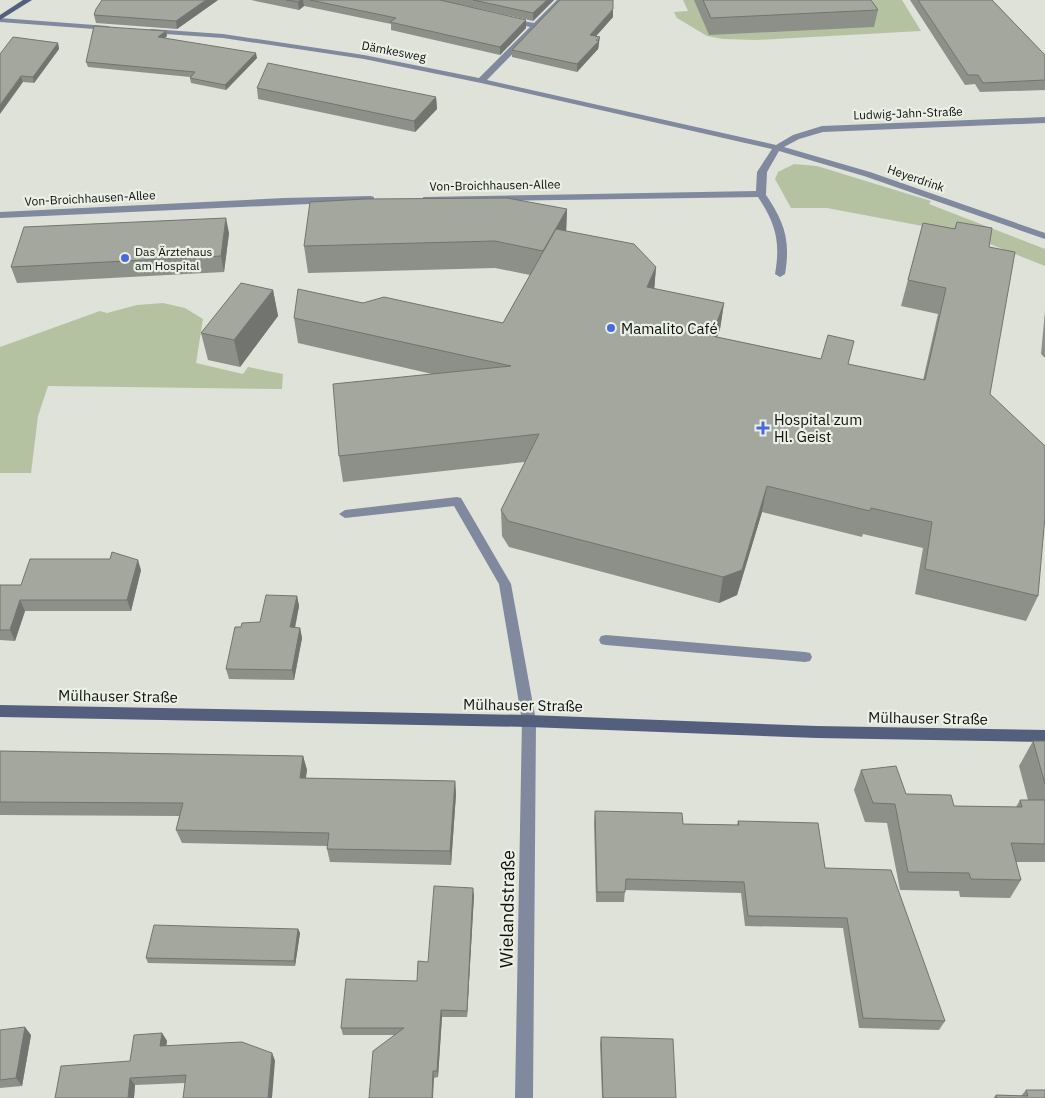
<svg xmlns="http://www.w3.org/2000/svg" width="1045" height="1098" font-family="'IBM Plex Sans',sans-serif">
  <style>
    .green { fill: #b5c2a2 }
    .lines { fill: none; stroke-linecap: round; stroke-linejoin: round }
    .lane { fill: #80899d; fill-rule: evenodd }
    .street { fill: #80899d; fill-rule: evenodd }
    .secondary { fill: #535f7c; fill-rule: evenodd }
    .wall { fill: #8c9088 }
    .shaded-wall { fill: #72756f }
    .building { fill: #a3a79e; stroke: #72756f }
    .poi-dot { fill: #476bde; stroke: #ebf0e6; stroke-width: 2 }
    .labels { text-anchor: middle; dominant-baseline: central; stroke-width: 4.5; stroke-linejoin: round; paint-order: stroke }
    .far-street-label { font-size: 12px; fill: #0e0f0c; stroke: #ebf0e6 }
    .far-poi-label { font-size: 12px; fill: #0e0f0c; stroke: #ebf0e6; text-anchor: start }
    .poi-label { font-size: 15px; fill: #0e0f0c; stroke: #ebf0e6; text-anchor: start }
    .street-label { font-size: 15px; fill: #0e0f0c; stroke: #ebf0e6 }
    .near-street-label { font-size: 18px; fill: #0e0f0c; stroke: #ebf0e6 }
  </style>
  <rect width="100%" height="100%" fill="#dee2d9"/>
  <g class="green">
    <path d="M683,0H902L921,31L757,40L723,39L707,36L677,18L674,12L688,11Z"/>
    <path d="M794,164L817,166L931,201L929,204L1045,249V266L965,234L827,208H791L775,179L778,172Z"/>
    <path d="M163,303L185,308L203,319L196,363L243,374L248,367L283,374L282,389L48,386L38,416L31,473H0V347L100,311L107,313L137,305Z"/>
  </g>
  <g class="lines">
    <g class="lane">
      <path d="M761,191L764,192C784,221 791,239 785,274L780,277L775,274C781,240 775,222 756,194Z"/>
      <path d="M457,497L461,498L511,584L536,721L534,725L529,727L524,725L522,721L499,584L454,506L345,518L339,514L345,510Z"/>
      <path d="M606,635L805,652L810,653L812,657L810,661L805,662L606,645L601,644L599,640L601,636Z"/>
    </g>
    <g class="street">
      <path d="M557,0H565L487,80L776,145L793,135L822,126L1045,117V123L823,132L799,139L784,147L870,172L1045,233V239L864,176L779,151L767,172L766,194L761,197L426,202L423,201V197L756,191L757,172L772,149L481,83L364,59L223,38L151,33L147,31L151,29L223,34L364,55L479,78L530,27L507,22V18L534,23Z"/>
      <path d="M0,18L108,26L112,28L108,30L0,22Z"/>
      <path d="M371,196L374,197V201L0,218V212L284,198Z"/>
      <path d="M529,715L534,717L536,721L533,1098H515L522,721L524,717Z"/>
    </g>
    <g class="secondary">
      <path d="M23,0H32L0,20V15Z"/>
      <path d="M0,705L529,715L817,726L1045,730V742L817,738L529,727L0,717Z"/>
    </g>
  </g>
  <g class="wall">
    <path d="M218,0L177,29L96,23L94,15Z"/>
    <path d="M251,0H554L533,21L458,4L526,28L500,55L391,30V24L304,6L299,10Z"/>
    <path d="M694,0H871L878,10L874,27L709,35Z"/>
    <path d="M910,0H992L1045,55V90L980,92L975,84L965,85Z"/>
    <path d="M613,17L596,36L599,45L598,49L577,72L512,57V50Z"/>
    <path d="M166,31L167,36L165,38L257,58L226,90L191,83L190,78V77L88,67L86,62Z"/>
    <path d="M58,43L59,49L34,83L23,82L0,54Z"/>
    <path d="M257,88L436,97L437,109L415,132L258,99Z"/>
    <path d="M567,209L566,231L656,267L654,289L724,303L720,329L717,337L923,380L938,314L901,306L923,223L954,229L957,222L989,247L990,394L1038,596L1026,621L915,594L923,548L863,534L862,537L762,512L737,595L719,603L509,547L502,536L501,510L525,462L343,482L339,456L432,374L298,343L294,318L363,303L503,323L530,275L495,268L308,273L304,246Z"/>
    <path d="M229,233L224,272L17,283L11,267Z"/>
    <path d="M273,290L278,316L240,367L208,360L201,333Z"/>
    <path d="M1045,311V358L1041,354Z"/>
    <path d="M141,570L131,611H25L15,641L0,640V585H21Z"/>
    <path d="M297,596L299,606L295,628H300L302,638L294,680L229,679L226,669L241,627L260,622Z"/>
    <path d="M1033,741H1045V862H1016L1021,880L1010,898L960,897L959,891L900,890L887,823L865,822L854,790L861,770L906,794L954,806L1016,807L1020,800H1028L1019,766Z"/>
    <path d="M0,751L303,756L307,770L306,778L455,781L456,794L451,865L330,862L327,849V846L182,843L176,830L179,816L0,815Z"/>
    <path d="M595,811L683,824L737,825L738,821L825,868L945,1021L939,1030L859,1028L843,928L745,926L741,893L625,890L624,902H596L594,822Z"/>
    <path d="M474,895L467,1017H442L438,1077L434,1078L395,1035H343L341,1028L417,981L428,962Z"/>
    <path d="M298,929L300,933L295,966L148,963L146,958Z"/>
    <path d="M0,1030L31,1035L22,1086L0,1088Z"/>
    <path d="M162,1033L167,1041L166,1046L272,1053L275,1061L185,1083L135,1085L134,1098H55L130,1061Z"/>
    <path d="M601,1037L676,1098H602L600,1044Z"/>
    <path d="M1026,1090L1045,1098H993L996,1095L1021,1096Z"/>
  </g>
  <g class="shaded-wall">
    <path d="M206,0H218L177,29L176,21Z"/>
    <path d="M301,0H303L304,6L299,10L298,2Z"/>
    <path d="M547,0H554L533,21V13Z"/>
    <path d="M613,9V17L590,43V35Z"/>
    <path d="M526,20V28L500,55V47Z"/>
    <path d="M166,31L167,36L159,42L158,37Z"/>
    <path d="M600,37L598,49L577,72V64Z"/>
    <path d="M58,43L59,49L34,83L33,77Z"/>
    <path d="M256,53L257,58L226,90L225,85Z"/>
    <path d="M21,76L23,82L0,114V105Z"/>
    <path d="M436,97L437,109L415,132L414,121Z"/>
    <path d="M567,209L566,236L543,277V251Z"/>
    <path d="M226,218L229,233L224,272L221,256Z"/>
    <path d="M656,267L654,293L647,287Z"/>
    <path d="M273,290L278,316L240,367L234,340Z"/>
    <path d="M724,303L720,329L708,362L712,336Z"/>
    <path d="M767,486L762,512L737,595L719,603L723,577Z"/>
    <path d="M138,560L141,570L131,611L127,600Z"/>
    <path d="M297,596L299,606L293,637L290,627Z"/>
    <path d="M20,600L25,611L15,641L10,630Z"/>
    <path d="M300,628L302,638L294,680L292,670Z"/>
    <path d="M303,756L307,770L303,792L300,778Z"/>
    <path d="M455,781L456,794L451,865L450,851Z"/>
    <path d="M473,888L474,895L467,1017V1011Z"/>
    <path d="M298,929L300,933L295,966L294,961Z"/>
    <path d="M441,1010L442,1017L438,1077L437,1071Z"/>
    <path d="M25,1027L31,1035L22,1086L16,1078Z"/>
    <path d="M162,1033L167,1041L165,1054L160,1046Z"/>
    <path d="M272,1053L275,1061L272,1098H268Z"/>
    <path d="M433,1071L434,1078L433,1098H432Z"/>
    <path d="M130,1078L135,1085L134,1098H128Z"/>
  </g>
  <g class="building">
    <path d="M102,0H206L176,21L94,15L96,9Z"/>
    <path d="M286,0H301L298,2Z"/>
    <path d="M310,0H440L526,20L500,47L390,22L396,18Z"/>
    <path d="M473,0H547L533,13Z"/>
    <path d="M560,0H613V9L590,35L600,37L596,40L599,41L577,64L512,50Z"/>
    <path d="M703,0H871L878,10L711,18Z"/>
    <path d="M918,0H992L1045,55V80L983,83L978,75H968Z"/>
    <path d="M94,26L166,31L158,37L256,53L225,85L190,78L195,72L86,62Z"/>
    <path d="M13,37L58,43L33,77L21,76L0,105V54Z"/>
    <path d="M268,63L436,97L414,121L257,88Z"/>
    <path d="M507,198L567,209L543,251L495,241L304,246L310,202L365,199Z"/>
    <path d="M226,218L221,256L11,267L24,227Z"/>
    <path d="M957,222L992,228L989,247L1015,252L990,394L1045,446V516L1038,596L925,569L932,522L871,508L870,511L767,486L742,570L723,577L508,521L501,510L539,434L339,456L333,384L511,366L294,318L298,289L363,303L384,297L503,323L556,229L634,244L656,267L647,287L724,303L712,336L821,359L828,335L854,341L848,364L925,380L946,288L908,280L923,223L955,229Z"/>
    <path d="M241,283L273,290L234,340L201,333Z"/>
    <path d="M112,552L138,560L127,600H20L10,630H0V585H21L30,559H110Z"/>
    <path d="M266,595L297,596L290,627L300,628L292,670L226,669L235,627H241L242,623L260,622Z"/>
    <path d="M1033,741H1045V784Z"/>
    <path d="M0,751L303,756L300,778L455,781L450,851L327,849L329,833L176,830L183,803L0,802Z"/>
    <path d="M896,766L906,794L951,795L954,806L1022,807L1020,800H1045V844L1011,843L1021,880L971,879L969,873L908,872L895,804L873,803L861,770Z"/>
    <path d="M595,811L682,813L683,824L739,825L738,821L818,823L825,868L891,870L945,1021L863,1018L847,918L748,916L744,882L626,879L625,892H597Z"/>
    <path d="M434,886L473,888L467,1011L441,1010L437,1071H433L432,1098H369L373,1051L404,1028H341L346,979L417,981L418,961L428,962Z"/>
    <path d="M154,925L219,927L298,929L294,961L146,958Z"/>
    <path d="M25,1027L16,1078L0,1080V1030Z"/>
    <path d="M162,1033L160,1046L242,1042L272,1053L268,1098H183L186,1075L130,1078L128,1098H55L61,1066L130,1061L134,1035Z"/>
    <path d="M601,1037L673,1039L676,1098H603Z"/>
    <path d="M1026,1090H1045V1098H997L996,1095L1028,1096Z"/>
  </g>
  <g class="poi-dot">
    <circle cx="125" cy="258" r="5"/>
    <circle cx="611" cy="328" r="5"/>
    <path d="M760.5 420.5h5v5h5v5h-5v5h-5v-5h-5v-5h5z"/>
  </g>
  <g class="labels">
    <g class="far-street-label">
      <text transform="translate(394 51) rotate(11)">Dämkesweg</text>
      <text transform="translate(908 113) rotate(-2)">Ludwig-Jahn-Straße</text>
      <text transform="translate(916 178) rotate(19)">Heyerdrink</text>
      <text transform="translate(495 185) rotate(-1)">Von-Broichhausen-Allee</text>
      <text transform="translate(90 198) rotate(-3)">Von-Broichhausen-Allee</text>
    </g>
    <g class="far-poi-label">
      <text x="135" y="251">Das Ärztehaus<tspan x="135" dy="14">am Hospital</tspan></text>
    </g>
    <g class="poi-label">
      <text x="621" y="328">Mamalito Café</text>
      <text x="774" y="419">Hospital zum<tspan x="774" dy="17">Hl. Geist</tspan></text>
    </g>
    <g class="street-label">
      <text transform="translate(118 696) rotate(1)">Mülhauser Straße</text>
      <text transform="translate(523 705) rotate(1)">Mülhauser Straße</text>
      <text transform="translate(928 718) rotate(1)">Mülhauser Straße</text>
    </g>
    <g class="near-street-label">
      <text transform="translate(507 909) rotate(-89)">Wielandstraße</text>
    </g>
  </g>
</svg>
